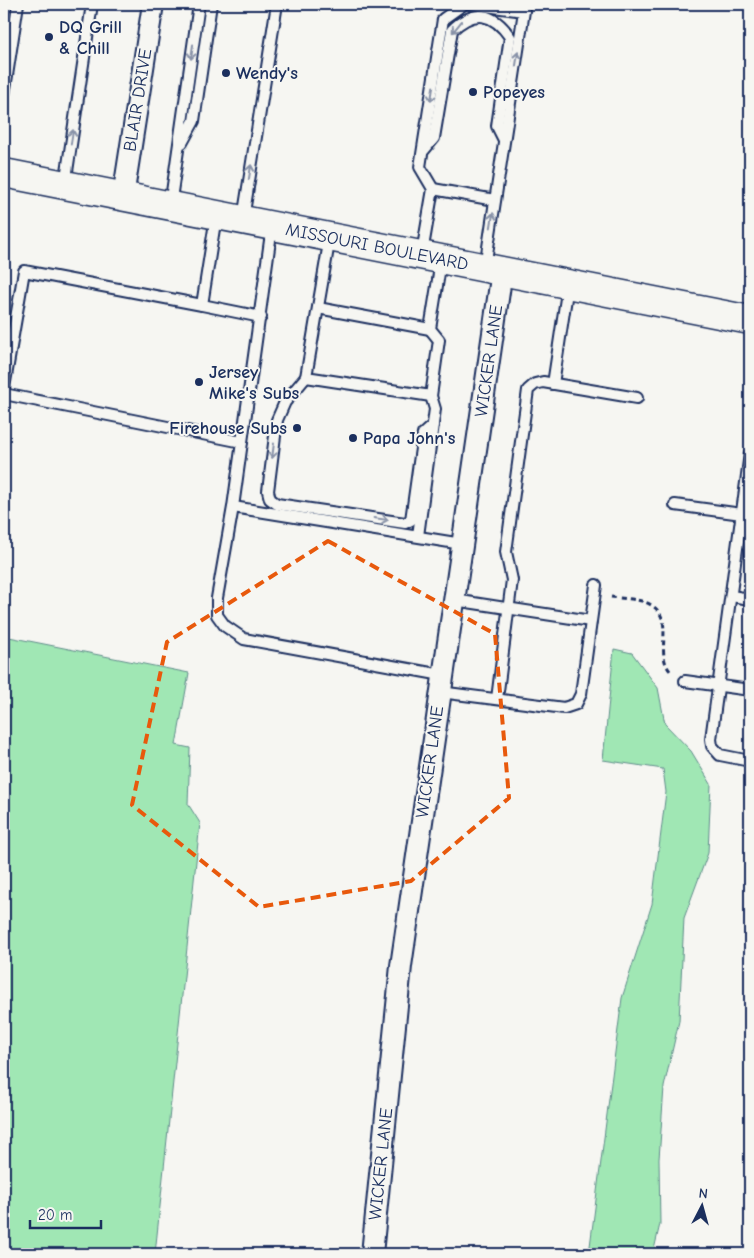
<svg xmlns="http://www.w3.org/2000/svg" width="754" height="1258" font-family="'Comic Neue',sans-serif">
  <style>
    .green { fill: #a0e7b4; stroke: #5e8b89 }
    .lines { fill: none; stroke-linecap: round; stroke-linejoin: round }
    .service-casing { stroke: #1b2f5e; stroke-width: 14 }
    .minor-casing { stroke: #1b2f5e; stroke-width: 24 }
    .secondary-casing { stroke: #1b2f5e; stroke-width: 31 }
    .path { stroke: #1b2f5e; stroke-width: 3; stroke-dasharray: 5 4; stroke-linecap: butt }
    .service { stroke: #f6f6f2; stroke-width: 10 }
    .minor { stroke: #f6f6f2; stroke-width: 20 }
    .secondary { stroke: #f6f6f2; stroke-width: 28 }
    .oneway { stroke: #8892a8 }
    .marked { fill: none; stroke: #e8590c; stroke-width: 4; stroke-dasharray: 10 6; stroke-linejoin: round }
    .poi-dot { fill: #1b2f5e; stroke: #f6f6f2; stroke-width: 2 }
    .labels { text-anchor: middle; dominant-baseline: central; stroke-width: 4; stroke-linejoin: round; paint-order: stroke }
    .poi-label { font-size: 18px; font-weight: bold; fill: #1b2f5e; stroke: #f6f6f2; text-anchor: start }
    .street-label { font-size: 18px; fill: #1b2f5e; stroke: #f6f6f2 }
  </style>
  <rect width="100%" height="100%" fill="#f6f6f2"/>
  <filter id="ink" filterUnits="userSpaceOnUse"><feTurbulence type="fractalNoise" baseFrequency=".02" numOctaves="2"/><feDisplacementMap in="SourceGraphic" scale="10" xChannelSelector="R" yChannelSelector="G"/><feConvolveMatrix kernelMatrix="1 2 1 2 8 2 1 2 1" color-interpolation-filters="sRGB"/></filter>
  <g filter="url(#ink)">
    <g class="green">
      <path d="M4,636L189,673L176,745L190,748L188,804L200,823L155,1254H4Z"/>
      <path d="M614,649L632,653L658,688L665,724L691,751L711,784L708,853L684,918L679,1021L664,1087L659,1159L660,1224L653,1254H589L622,998L652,904L666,792L663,769L603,760Z"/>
    </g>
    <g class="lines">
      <g class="service-casing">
        <g id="service">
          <path d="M470,4L524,11L485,267"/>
          <path d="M4,95L18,4"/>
          <path d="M182,143L194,121L211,4"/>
          <path d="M424,150L434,138L452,30C474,9 493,12 510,37L497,126L504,140"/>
          <path d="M65,185L92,4"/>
          <path d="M433,189L495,200"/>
          <path d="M170,206L199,4"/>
          <path d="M243,219L277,4"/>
          <path d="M272,226L233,507L217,598V615L225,626L244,639L442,675"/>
          <path d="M330,237L306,377L431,396L439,340L430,329L441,261"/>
          <path d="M422,253L433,189L420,167L443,19L464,4"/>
          <path d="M202,305L261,317"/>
          <path d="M318,308L430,329"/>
          <path d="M306,377L285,402L277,420L268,491L270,499L277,504L405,523L411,520L423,434L433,425"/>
          <path d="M553,384L568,285"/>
          <path d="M4,388L24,271L202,305L216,216"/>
          <path d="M4,394L242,442"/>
          <path d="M750,453L711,739L712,746L720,755L750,761"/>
          <path d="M675,505L742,514"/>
          <path d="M233,507L462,544"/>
          <path d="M418,536L435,409L431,396"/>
          <path d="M731,596L750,599"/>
          <path d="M454,600L591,621"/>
          <path d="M685,681L750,690"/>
          <path d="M440,692L564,708L576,704L581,694L596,585"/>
          <path d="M497,699L512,580L506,552L528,390L535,384L543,382L637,398"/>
        </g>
      </g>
      <g class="minor-casing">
        <g id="minor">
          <path d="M123,197L153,4"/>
          <path d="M372,1254L401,966L502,271"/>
        </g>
      </g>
      <g class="secondary-casing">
        <path id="secondary" d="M4,173L750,320"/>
      </g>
      <path class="path" d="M611,597C624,599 643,598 654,607C675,623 653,655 672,673"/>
      <use href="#service" class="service"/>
      <use href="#minor" class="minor"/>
      <use href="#secondary" class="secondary"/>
    </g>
    <defs><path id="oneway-shaft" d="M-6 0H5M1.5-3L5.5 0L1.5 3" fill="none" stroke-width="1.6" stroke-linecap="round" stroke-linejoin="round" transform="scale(1.25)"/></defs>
    <g class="oneway">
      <use href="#oneway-shaft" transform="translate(457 27) rotate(129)"/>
      <use href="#oneway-shaft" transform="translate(192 52) rotate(98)"/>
      <use href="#oneway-shaft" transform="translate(517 59) rotate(-81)"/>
      <use href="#oneway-shaft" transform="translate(432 94) rotate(99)"/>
      <use href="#oneway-shaft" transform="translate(72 137) rotate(-81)"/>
      <use href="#oneway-shaft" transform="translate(250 172) rotate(-81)"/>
      <use href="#oneway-shaft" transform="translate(492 220) rotate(-81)"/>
      <use href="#oneway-shaft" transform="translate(273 451) rotate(97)"/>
      <use href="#oneway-shaft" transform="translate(381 519) rotate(8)"/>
    </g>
  </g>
  <path class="marked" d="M328,541L495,634L509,798L411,881L259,907L132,805L167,642Z"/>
  <g class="poi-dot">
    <circle cx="49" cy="37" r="5"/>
    <circle cx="226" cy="73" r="5"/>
    <circle cx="473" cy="92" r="5"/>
    <circle cx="199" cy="382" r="5"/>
    <circle cx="297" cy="428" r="5"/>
    <circle cx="353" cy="438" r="5"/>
  </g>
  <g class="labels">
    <g class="poi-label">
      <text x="59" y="27">DQ Grill<tspan x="59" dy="21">&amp; Chill</tspan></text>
      <text x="236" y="73">Wendy's</text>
      <text x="483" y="92">Popeyes</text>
      <text x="209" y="372">Jersey<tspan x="209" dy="21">Mike's Subs</tspan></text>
      <text x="287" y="428" text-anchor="end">Firehouse Subs</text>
      <text x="363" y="438">Papa John's</text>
    </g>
    <g class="street-label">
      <text transform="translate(138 100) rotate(-81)">BLAIR DRIVE</text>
      <text transform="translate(377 247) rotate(11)">MISSOURI BOULEVARD</text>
      <text transform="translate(489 361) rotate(-82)">WICKER LANE</text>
      <text transform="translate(430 762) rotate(-82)">WICKER LANE</text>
      <text transform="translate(381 1164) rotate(-84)">WICKER LANE</text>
    </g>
  </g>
  <rect width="754" height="1258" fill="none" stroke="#f6f6f2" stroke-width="20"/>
  <rect x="10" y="10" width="734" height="1238" fill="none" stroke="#1b2f5e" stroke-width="2" filter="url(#ink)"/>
  <g transform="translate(702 1206) rotate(6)" stroke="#f6f6f2" stroke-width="4" paint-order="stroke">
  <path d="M0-4L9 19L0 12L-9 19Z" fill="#1b2f5e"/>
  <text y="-8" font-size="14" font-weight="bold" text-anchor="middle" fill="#1b2f5e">N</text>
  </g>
  <path d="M30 1220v8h71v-8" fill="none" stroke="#1b2f5e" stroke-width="2.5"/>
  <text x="38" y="1220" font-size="15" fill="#1b2f5e" stroke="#f6f6f2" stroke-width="4" paint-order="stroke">20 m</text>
</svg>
